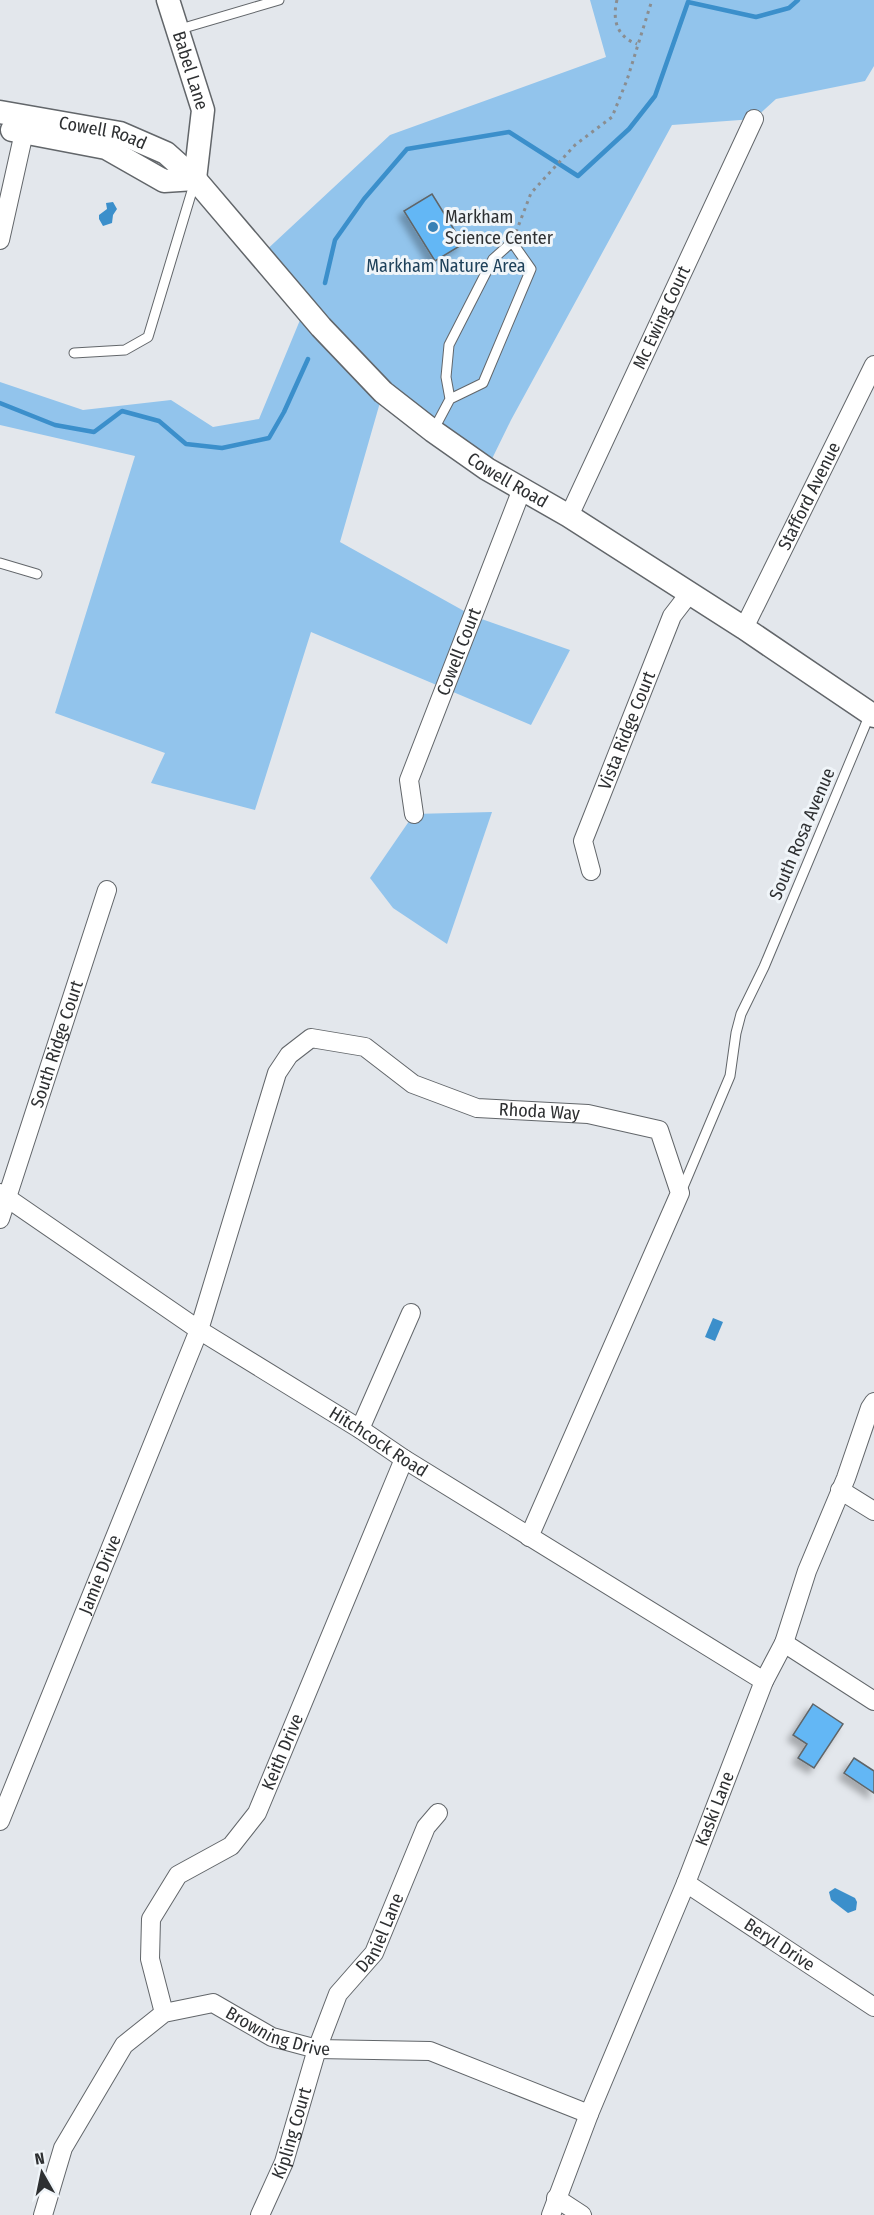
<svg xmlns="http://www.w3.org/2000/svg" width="874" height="2215" font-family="'Fira Sans Condensed',sans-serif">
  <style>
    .green { fill: #92c4ec }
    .water { fill: #3b8fcb }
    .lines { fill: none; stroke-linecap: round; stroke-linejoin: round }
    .stream { stroke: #3b8fcb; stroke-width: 4.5 }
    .building { fill: #64b7f5; stroke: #606568; stroke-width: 1.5; filter: url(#shadow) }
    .service-casing { stroke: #62666a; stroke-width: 11 }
    .minor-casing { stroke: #62666a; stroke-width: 20 }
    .tertiary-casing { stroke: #62666a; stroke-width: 25 }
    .path { stroke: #8a8d90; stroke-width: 3; stroke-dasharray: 3 4.5; stroke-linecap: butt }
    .service { stroke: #fff; stroke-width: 9 }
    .minor { stroke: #fff; stroke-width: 18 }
    .tertiary { stroke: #fff; stroke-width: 22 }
    .poi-dot { fill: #3881b5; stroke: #f0f5f9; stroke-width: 2 }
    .labels { text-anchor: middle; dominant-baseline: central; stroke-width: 6; stroke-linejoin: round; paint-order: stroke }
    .street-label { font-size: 18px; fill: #2e3032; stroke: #f0f5f9 }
    .poi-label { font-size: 18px; fill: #2e3032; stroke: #f0f5f9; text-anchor: start }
    .park-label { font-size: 18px; fill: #1e415a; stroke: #f0f5f9 }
  </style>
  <defs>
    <filter id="shadow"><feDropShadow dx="-5.5" dy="5.5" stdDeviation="3" flood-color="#0004"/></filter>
  </defs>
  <rect width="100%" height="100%" fill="#e3e7ec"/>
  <g class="green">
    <path d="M590,0H874V66L865,81L776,99L754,119L672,125L511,420L487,469L383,392L340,542L473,616L570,650L531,725L311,632L255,810L151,783L165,753L55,713L135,456L0,425V382L83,410L171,400L213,427L259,419L305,308L261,255L390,135L606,57Z"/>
    <path d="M492,812L447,944L393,908L370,878L414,814Z"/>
  </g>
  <g class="water">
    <path d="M113,202L117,209L113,215L112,223L103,226L99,219V215L107,209L106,203Z"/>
    <path d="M713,1318L723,1322L715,1341L705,1337Z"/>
    <path d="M835,1888L855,1898L857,1902L856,1910L848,1913L831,1900L829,1892Z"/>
  </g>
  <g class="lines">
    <g class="stream">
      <path d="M325,283L335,240L364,199L407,149L509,132L578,176L629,129L655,96L688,2L756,17L789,8L798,0"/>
      <path d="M0,403L55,425L94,432L122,411L159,421L186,444L222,448L269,438L284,412L308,359"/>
    </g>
  </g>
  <g class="building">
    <path d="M432,194L463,244L435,261L404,211Z"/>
    <path d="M813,1704L843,1724L814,1768L798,1758L807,1744L793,1735Z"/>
    <path d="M854,1758L874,1771V1793L844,1773Z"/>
  </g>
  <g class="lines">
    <g class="service-casing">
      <g id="service">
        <path d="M177,30L279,0"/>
        <path d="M74,353L125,350L148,337L195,181"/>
        <path d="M433,431L450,399L446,377L449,345L493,259L512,242L531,269L483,383L450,399"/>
        <path d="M0,563L37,574"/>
        <path d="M681,1192L730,1076L736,1033L741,1014L764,967L870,714"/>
      </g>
    </g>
    <g class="minor-casing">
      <g id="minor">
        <path d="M0,240L27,119"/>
        <path id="s1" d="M569,516L754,119"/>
        <path id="s2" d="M744,628L874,365"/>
        <path id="s3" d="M414,814L409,780L522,489"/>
        <path id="s4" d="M591,871L583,841L672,616L689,594"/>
        <path id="s5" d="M0,1193L199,1330L360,1429L404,1459L764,1681"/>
        <path id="s6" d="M0,1219L107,890"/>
        <path d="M360,1429L411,1313"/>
        <path d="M840,1490L874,1511"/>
        <path d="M784,1643L874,1701"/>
        <path id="s7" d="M0,1821L199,1330L277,1073L289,1055L311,1038L365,1047L413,1084L477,1108L588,1114L659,1130L680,1193L529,1537"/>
        <path id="s8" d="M686,1883L874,2007"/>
        <path id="s9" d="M164,2013L150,1959L151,1919L178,1875L231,1846L257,1813L404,1459"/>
        <path d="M556,2198L582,2215"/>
        <path id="s10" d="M43,2215L63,2148L124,2045L164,2013L213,2003L272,2037L317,2049L430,2051L589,2114"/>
        <path id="s11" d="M260,2215L284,2162L317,2049L338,1994L374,1953L426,1827L438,1813"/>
        <path id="s12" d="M551,2215L589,2114L686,1883L764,1681L784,1643L807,1571L846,1478L870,1408L874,1402"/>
      </g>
    </g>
    <g class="tertiary-casing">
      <g id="tertiary">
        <path id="s13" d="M168,0L203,110L195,179"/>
        <path id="s14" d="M0,112L120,133L166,153L195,179L321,327L383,392L433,431L487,469L569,516L744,628L874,716"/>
        <path d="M12,130L106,148L164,181L195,179"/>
      </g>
    </g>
    <g class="path">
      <path d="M617,0C612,20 617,37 637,44"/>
      <path d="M516,232L531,193L575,145L612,117L627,80L652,0"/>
    </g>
    <use href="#service" class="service"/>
    <use href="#minor" class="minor"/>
    <use href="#tertiary" class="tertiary"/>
  </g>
  <circle class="poi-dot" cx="433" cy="227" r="6"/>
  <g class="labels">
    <g class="street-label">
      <text stroke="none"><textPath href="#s13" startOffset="74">Babel Lane</textPath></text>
      <text stroke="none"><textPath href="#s14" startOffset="105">Cowell Road</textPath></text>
      <text stroke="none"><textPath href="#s1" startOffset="219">Mc Ewing Court</textPath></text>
      <text stroke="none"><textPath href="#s14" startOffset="648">Cowell Road</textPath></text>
      <text stroke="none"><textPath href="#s2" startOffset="147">Stafford Avenue</textPath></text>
      <text stroke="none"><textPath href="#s3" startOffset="172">Cowell Court</textPath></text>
      <text stroke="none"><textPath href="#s4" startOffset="150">Vista Ridge Court</textPath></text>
      <text transform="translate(802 834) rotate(-67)">South Rosa Avenue</text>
      <text stroke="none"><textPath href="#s6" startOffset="184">South Ridge Court</textPath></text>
      <text stroke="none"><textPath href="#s7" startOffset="1094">Rhoda Way</textPath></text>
      <text stroke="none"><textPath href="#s5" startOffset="453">Hitchcock Road</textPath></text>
      <text stroke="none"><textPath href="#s7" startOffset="266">Jamie Drive</textPath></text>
      <text stroke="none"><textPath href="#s9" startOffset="316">Keith Drive</textPath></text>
      <text stroke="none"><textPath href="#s12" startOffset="438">Kaski Lane</textPath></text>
      <text stroke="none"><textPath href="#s11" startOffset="310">Daniel Lane</textPath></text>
      <text stroke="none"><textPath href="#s8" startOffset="112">Beryl Drive</textPath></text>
      <text stroke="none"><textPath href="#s10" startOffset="363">Browning Drive</textPath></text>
      <text stroke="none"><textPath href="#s11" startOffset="88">Kipling Court</textPath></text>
    </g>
    <g class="poi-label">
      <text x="445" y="217">Markham<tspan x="445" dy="21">Science Center</tspan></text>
    </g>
    <g class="park-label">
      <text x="446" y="266">Markham Nature Area</text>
    </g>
  </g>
  <g transform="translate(42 2173) rotate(351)" stroke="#f0f5f9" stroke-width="4.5" paint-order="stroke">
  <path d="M0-4.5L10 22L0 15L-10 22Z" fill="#2e3032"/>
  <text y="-9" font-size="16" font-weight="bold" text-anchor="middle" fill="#2e3032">N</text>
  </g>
</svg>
